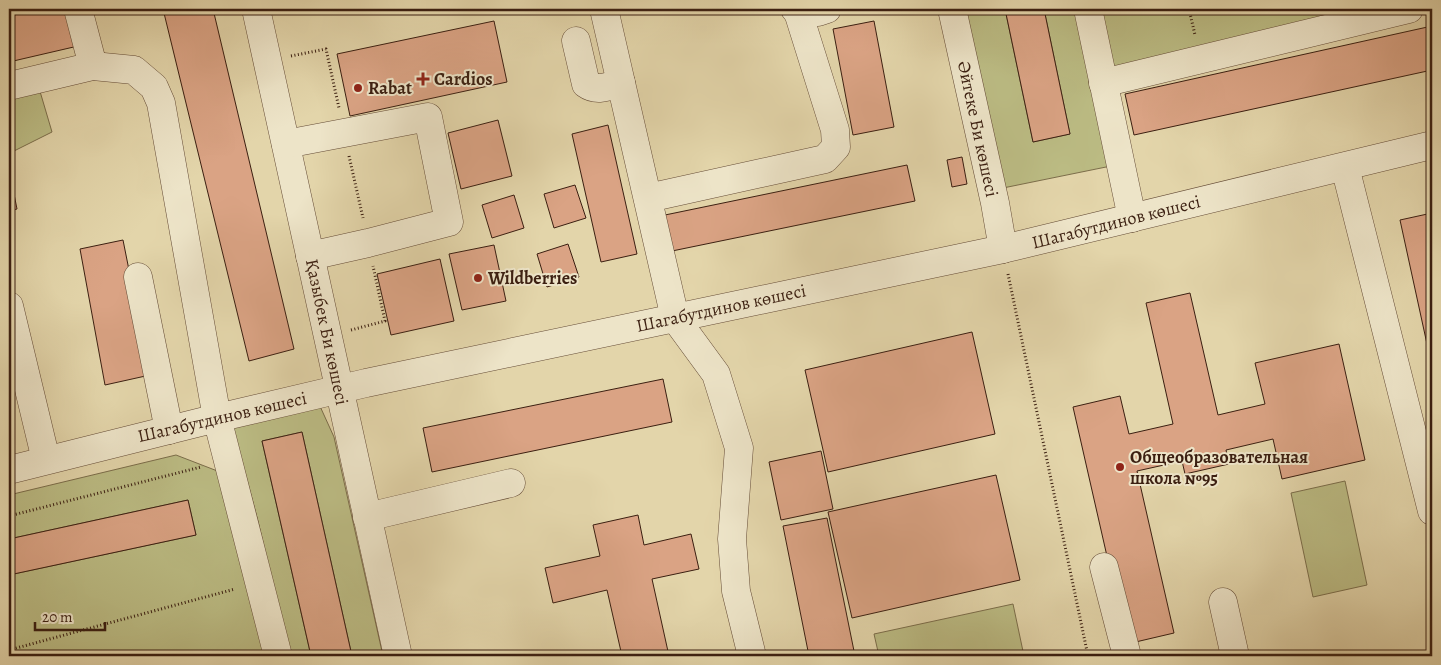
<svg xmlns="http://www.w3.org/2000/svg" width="1441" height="665" font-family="Alegreya,serif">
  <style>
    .green { fill: #bbbb83; stroke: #7b6d4a }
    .building { fill: #daa384; stroke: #3b1f11 }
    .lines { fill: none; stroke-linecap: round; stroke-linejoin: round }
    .minor-casing { stroke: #654c37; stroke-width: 29 }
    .path { stroke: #3b1f11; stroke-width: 3; stroke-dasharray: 1 2.5; stroke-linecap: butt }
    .minor { stroke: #ede4c8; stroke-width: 28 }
    .poi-dot { fill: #8f2418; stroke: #ede4c8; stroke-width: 2 }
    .labels { text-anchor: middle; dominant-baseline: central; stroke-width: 4; stroke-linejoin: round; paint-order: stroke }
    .poi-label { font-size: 18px; font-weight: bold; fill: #3b1f11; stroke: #ede4c8; text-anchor: start }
    .street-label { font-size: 18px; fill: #3b1f11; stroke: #ede4c8 }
  </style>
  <rect width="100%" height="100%" fill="#e3d5aa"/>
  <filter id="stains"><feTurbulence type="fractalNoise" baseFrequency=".004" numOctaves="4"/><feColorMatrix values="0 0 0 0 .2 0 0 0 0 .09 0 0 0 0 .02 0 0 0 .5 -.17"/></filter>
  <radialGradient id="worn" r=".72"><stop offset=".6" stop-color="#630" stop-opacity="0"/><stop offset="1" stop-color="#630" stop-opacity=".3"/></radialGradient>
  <g class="green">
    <path d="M964,9H1005L1033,142L1070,134L1044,9H1079L1111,166L1003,188Z"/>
    <path d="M1099,9H1381L1114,73Z"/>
    <path d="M39,88L52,132L12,152H9V96Z"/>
    <path d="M319,404L334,437L383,656H352L302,432L262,441L311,656H289L258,521L231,421Z"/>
    <path d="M176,455L220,472L265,656H9V575L196,535L188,500L9,539V495Z"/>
    <path d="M1345,481L1367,585L1313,597L1291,493Z"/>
    <path d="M1013,604L1024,656H879L874,634Z"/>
  </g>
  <g class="building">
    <path d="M44,9H66L78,46L9,62V16Z"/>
    <path d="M163,9H213L294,349L249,361Z"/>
    <path d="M1005,9H1044L1070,134L1033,142Z"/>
    <path d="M494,21L507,82L350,116L337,54Z"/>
    <path d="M874,21L894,127L853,135L833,29Z"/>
    <path d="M1432,26V70L1134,135L1125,94Z"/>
    <path d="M498,120L512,176L461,189L448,133Z"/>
    <path d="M608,125L637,254L601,262L572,134Z"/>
    <path d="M962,157L967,184L952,187L947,160Z"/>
    <path d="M907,165L915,201L672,251L665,215Z"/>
    <path d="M9,169L17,209L9,211Z"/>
    <path d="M575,185L586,218L554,228L544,194Z"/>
    <path d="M514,195L524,228L492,238L482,205Z"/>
    <path d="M1432,213V367L1400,220Z"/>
    <path d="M123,240L150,375L105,385L80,249Z"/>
    <path d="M568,244L579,277L547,287L537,254Z"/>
    <path d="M494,245L506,301L462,310L449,254Z"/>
    <path d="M440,259L454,321L391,335L377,274Z"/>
    <path d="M1190,293L1218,415L1265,404L1255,363L1339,344L1365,460L1282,479L1273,439L1226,450L1229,464L1185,474L1182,461L1137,471L1174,633L1127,644L1073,407L1120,396L1129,434L1173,424L1146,303Z"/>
    <path d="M972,332L995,434L828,472L805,370Z"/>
    <path d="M663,379L672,422L432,472L423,428Z"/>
    <path d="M302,432L352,656H311L262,441Z"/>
    <path d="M821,451L833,509L781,520L769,462Z"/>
    <path d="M996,475L1020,580L852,618L828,512Z"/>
    <path d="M188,500L196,535L9,575V539Z"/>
    <path d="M638,515L644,545L691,534L699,569L652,579L669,656H622L607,590L553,603L545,568L600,556L593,525Z"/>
    <path d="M827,518L854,651L827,656H809L783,526Z"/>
    <path d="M863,651L865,656H839Z"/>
  </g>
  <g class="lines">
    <g class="minor-casing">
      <g id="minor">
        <path d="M78,9L93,66"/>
        <path d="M256,9L398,656"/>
        <path d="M604,9L675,318L716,374L739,448L732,539L736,591L752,656"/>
        <path d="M795,9L798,12H818L827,9"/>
        <path d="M952,9L995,203L1003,249"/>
        <path d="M1088,9L1132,218"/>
        <path d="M576,41L586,84C597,92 609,86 621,83"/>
        <path d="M1103,83L1409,9"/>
        <path d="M9,86L93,66L134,70L154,87L161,103L217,418L278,656"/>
        <path d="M286,144L428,117L449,222L368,243L310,256"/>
        <path d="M1345,167L1432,511"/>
        <path d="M648,198L825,159L836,147L835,130L798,12"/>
        <path d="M138,277L169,430"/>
        <path d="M9,306L46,460"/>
        <path d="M9,470L217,418L366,383L1003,249L1432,145"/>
        <path d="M367,517L511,483"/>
        <path d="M1104,567L1127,656"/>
        <path d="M1223,602L1235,656"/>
      </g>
    </g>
    <g class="path">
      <path d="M1189,9L1195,35"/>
      <path d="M291,56L326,49L339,108"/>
      <path d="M349,156L363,218"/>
      <path d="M1008,274L1088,656"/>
      <path d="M351,330L385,321L373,266"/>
      <path d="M9,516L201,467L202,466"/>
      <path d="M9,650L235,589"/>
    </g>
    <use href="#minor" class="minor"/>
  </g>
  <g class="poi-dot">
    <path d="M420.5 71.5h5v5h5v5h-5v5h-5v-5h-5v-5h5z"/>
    <circle cx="358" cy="88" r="5"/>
    <circle cx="478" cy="278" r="5"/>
    <circle cx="1120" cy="467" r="5"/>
  </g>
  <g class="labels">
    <g class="poi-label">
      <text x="434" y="79">Cardios</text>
      <text x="368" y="88">Rabat</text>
      <text x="488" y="278">Wildberries</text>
      <text x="1130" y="457">Общеобразовательная<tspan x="1130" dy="21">школа №95</tspan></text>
    </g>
    <g class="street-label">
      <text transform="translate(978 129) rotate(78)">Әйтеке Би көшесі</text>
      <text transform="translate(1116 222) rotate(-14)">Шагабутдинов көшесі</text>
      <text transform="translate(721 308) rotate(-12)">Шагабутдинов көшесі</text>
      <text transform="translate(327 332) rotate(78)">Қазыбек Би көшесі</text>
      <text transform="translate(222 417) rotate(-13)">Шагабутдинов көшесі</text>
    </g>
  </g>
  <rect width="1441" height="665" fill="none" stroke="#e3d5aa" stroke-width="30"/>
  <rect x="10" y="10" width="1421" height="645" fill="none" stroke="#3b1f11" stroke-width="2.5"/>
  <rect x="15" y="15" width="1411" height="635" fill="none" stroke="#3b1f11"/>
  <path d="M35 622v8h70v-8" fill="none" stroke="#3b1f11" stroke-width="2.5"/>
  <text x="42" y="622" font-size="15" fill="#3b1f11" stroke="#ede4c8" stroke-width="4" paint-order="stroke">20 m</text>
  <rect width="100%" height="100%" filter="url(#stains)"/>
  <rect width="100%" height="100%" fill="url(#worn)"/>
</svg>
